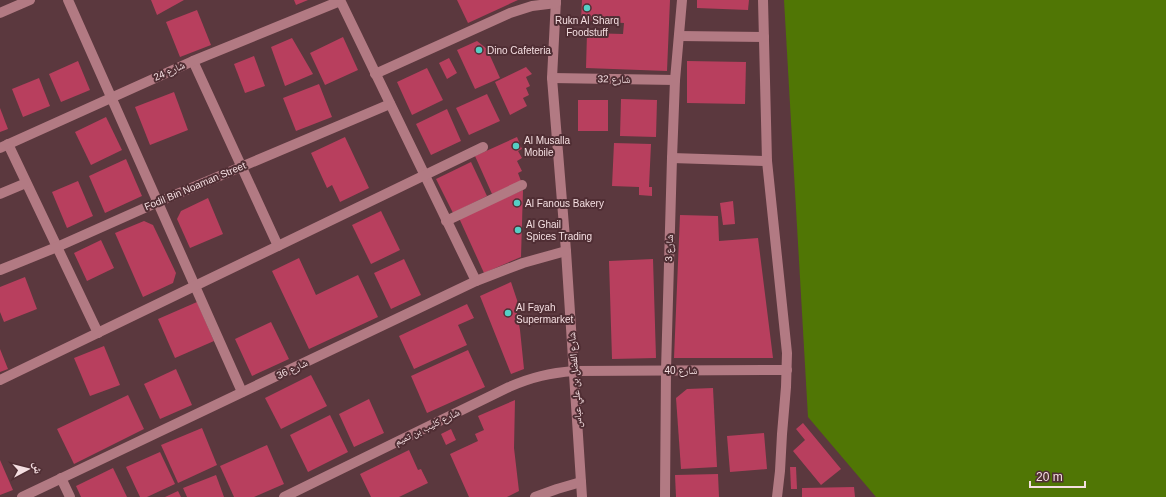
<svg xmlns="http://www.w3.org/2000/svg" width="1166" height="497" font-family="Arial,'Noto Naskh Arabic',sans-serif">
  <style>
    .green { fill: #507605 }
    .building { fill: #b83f5e }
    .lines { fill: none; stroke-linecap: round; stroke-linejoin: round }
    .minor { stroke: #b27a83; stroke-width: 10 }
    .poi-dot { fill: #55cec5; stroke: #502e34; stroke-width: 1.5 }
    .labels { text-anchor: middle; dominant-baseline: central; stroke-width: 4; stroke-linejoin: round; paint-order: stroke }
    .poi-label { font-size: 10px; fill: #f4dee1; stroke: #502e34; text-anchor: start }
    .street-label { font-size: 10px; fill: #f4dee1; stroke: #502e34 }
  </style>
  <rect width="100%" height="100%" fill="#5b383e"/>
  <path class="green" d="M784,0H1166V497H876L808,417Z"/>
  <g class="building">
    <path d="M151,0H184L157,15Z"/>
    <path d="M294,0H308L296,5Z"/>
    <path d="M457,0H518L468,23Z"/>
    <path d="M582,0H670L667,71L586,68L587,33L623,34L624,23L581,21Z"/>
    <path d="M697,0H749L748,10L697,8Z"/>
    <path d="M197,10L211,45L180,57L166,22Z"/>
    <path d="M343,37L358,70L325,85L310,53Z"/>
    <path d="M292,38L313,74L285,86L271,47Z"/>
    <path d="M477,41L487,49L500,78L475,89L457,50Z"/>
    <path d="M254,56L265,86L245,93L234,64Z"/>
    <path d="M449,58L457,73L447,79L439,63Z"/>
    <path d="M78,61L90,90L61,102L49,74Z"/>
    <path d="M687,61L746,62L745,104L687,103Z"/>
    <path d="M526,67L532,74L526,77L530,86L526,88L529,95L523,98L527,106L510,115L495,82Z"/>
    <path d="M427,68L443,100L412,115L397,82Z"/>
    <path d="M39,78L50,106L23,117L12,89Z"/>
    <path d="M319,84L332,117L296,131L283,98Z"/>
    <path d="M174,92L188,130L150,145L135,107Z"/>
    <path d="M487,94L500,121L469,135L456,108Z"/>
    <path d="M621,99L657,100L656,137L620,136Z"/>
    <rect x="578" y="100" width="30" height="31"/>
    <path d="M0,108L8,129L0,132Z"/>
    <path d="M447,109L461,141L431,155L416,124Z"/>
    <path d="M106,117L122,150L91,165L75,132Z"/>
    <path d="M345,137L369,188L340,202L332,185L327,188L311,153Z"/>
    <path d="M517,137L522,149L518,151L522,158L517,161L522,171L518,173L521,181L492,194L475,156Z"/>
    <path d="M614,143L651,144L649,187H652V196L639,195V187L612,186Z"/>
    <path d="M126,159L142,196L105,213L89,176Z"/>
    <path d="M471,162L487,196L453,213L436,179Z"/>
    <path d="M78,181L93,216L67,228L52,192Z"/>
    <path d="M523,190L521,257L484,273L459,218Z"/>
    <path d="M208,198L223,234L190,248L177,219L181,211Z"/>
    <path d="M733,201L735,224L723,225L720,203Z"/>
    <path d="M381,211L400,250L371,264L352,225Z"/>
    <path d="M680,215L718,216L719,241L758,238L773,358H674Z"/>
    <path d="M144,221L153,225L176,273L173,283L143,297L115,233Z"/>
    <path d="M101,240L114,268L87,281L74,253Z"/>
    <path d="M299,258L316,295L358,275L378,317L309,349L272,271Z"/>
    <path d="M404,259L421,295L391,309L374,273Z"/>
    <path d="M653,259L656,358L612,359L609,261Z"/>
    <path d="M25,277L37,309L4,322L0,312V287Z"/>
    <path d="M511,282L519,306L516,307L520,330L524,369L511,374L480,296Z"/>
    <path d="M197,302L214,341L175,358L158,319Z"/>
    <path d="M467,304L474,318L458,325L467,345L414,369L399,336Z"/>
    <path d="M271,322L289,359L252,376L235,339Z"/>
    <path d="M104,346L120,385L90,396L74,358Z"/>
    <path d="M0,349L8,369L0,372Z"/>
    <path d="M468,350L485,387L427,413L411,376Z"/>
    <path d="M176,369L192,405L160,419L144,384Z"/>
    <path d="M311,375L327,406L281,429L265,398Z"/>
    <path d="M713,388L717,467L681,469L676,398L687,389Z"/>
    <path d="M128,395L144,429L74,464L57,429Z"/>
    <path d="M369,399L384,433L354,447L339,414Z"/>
    <path d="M515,400L514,448L519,491L507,497H469L450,454L478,441L475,434L484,430L478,416Z"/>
    <path d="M330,415L348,452L308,472L290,435Z"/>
    <path d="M803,423L841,469L821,485L793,451L805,440L796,429Z"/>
    <path d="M202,428L217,465L178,483L161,445Z"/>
    <path d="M451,429L456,440L446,445L441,434Z"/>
    <path d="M764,433L767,469L730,472L727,436Z"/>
    <path d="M267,445L284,484L254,497H234L220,466Z"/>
    <path d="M409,450L418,470L421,469L428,483L399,497H371L360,474Z"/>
    <path d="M160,452L175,484L147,497H140L126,467Z"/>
    <path d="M0,460L13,490L0,495Z"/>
    <path d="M790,467H796L797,489H791Z"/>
    <path d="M113,468L127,497H81L76,486Z"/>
    <path d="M718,474L719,497H676L675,475Z"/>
    <path d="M216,475L224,497H187L183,488Z"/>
    <path d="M854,487L855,497H802V488Z"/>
    <path d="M178,491L181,497H165Z"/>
  </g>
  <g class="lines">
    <g class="minor">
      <path d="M68,0L242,392"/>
      <path d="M340,0L476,281"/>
      <path d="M556,0L552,78L566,251L582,497"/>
      <path d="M763,0L767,161L787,353L786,387L782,434L780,471L777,497"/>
      <path d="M0,13L30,0"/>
      <path d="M679,36L764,37"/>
      <path d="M193,61L278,246"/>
      <path d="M375,74L510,13L532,6L556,3"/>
      <path d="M552,78L675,80"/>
      <path d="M8,144L98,333"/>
      <path d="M0,148L193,61L340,1"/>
      <path d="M672,158L767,161"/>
      <path d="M0,194L26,183"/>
      <path d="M446,221L522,185"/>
      <path d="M0,270L57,247L158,202L390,104"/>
      <path d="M0,380L483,147"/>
      <path d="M61,478L70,497"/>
      <path d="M22,497L476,281L523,263L566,251"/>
      <path d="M284,497L509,387C532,377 550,373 574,371L787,370"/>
      <path d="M535,497L557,489L581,482"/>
      <path d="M665,497L666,370L672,158L675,80L682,0"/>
    </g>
  </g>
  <g class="poi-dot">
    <circle cx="587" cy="8" r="4"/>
    <circle cx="479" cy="50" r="4"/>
    <circle cx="516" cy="146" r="4"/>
    <circle cx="517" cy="203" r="4"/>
    <circle cx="518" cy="230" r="4"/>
    <circle cx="508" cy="313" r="4"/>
  </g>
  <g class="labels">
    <g class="poi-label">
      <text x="587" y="20" text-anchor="middle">Rukn Al Sharq<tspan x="587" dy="12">Foodstuff</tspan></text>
      <text x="487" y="50">Dino Cafeteria</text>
      <text x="524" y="140">Al Musalla<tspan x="524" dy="12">Mobile</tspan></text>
      <text x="525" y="203">Al Fanous Bakery</text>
      <text x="526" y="224">Al Ghail<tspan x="526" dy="12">Spices Trading</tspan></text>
      <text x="516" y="307">Al Fayah<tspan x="516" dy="12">Supermarket</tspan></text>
    </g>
    <g class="street-label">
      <text transform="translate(169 71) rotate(-24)">شارع 24</text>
      <text transform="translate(614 79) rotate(1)">شارع 32</text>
      <text transform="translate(195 186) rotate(-23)">Fodil Bin Noaman Street</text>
      <text transform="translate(669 248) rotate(-88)">شارع 3</text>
      <text transform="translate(292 369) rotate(-25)">شارع 36</text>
      <text x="681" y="370">شارع 40</text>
      <text transform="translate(575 380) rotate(-94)">شارع الفضل بن علي عباس</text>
      <text transform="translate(427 427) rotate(-26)">شارع كليب بن تميم</text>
    </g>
  </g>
  <g transform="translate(28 469) rotate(83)" stroke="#502e34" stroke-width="3" paint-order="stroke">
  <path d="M0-3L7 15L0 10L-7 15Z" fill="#f4dee1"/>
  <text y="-6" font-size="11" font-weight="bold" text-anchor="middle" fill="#f4dee1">ش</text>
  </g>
  <path d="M1030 481v6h55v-6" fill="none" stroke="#f4dee1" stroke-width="2"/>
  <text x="1036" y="481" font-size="12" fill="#f4dee1" stroke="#502e34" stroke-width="3" paint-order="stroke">20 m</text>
</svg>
